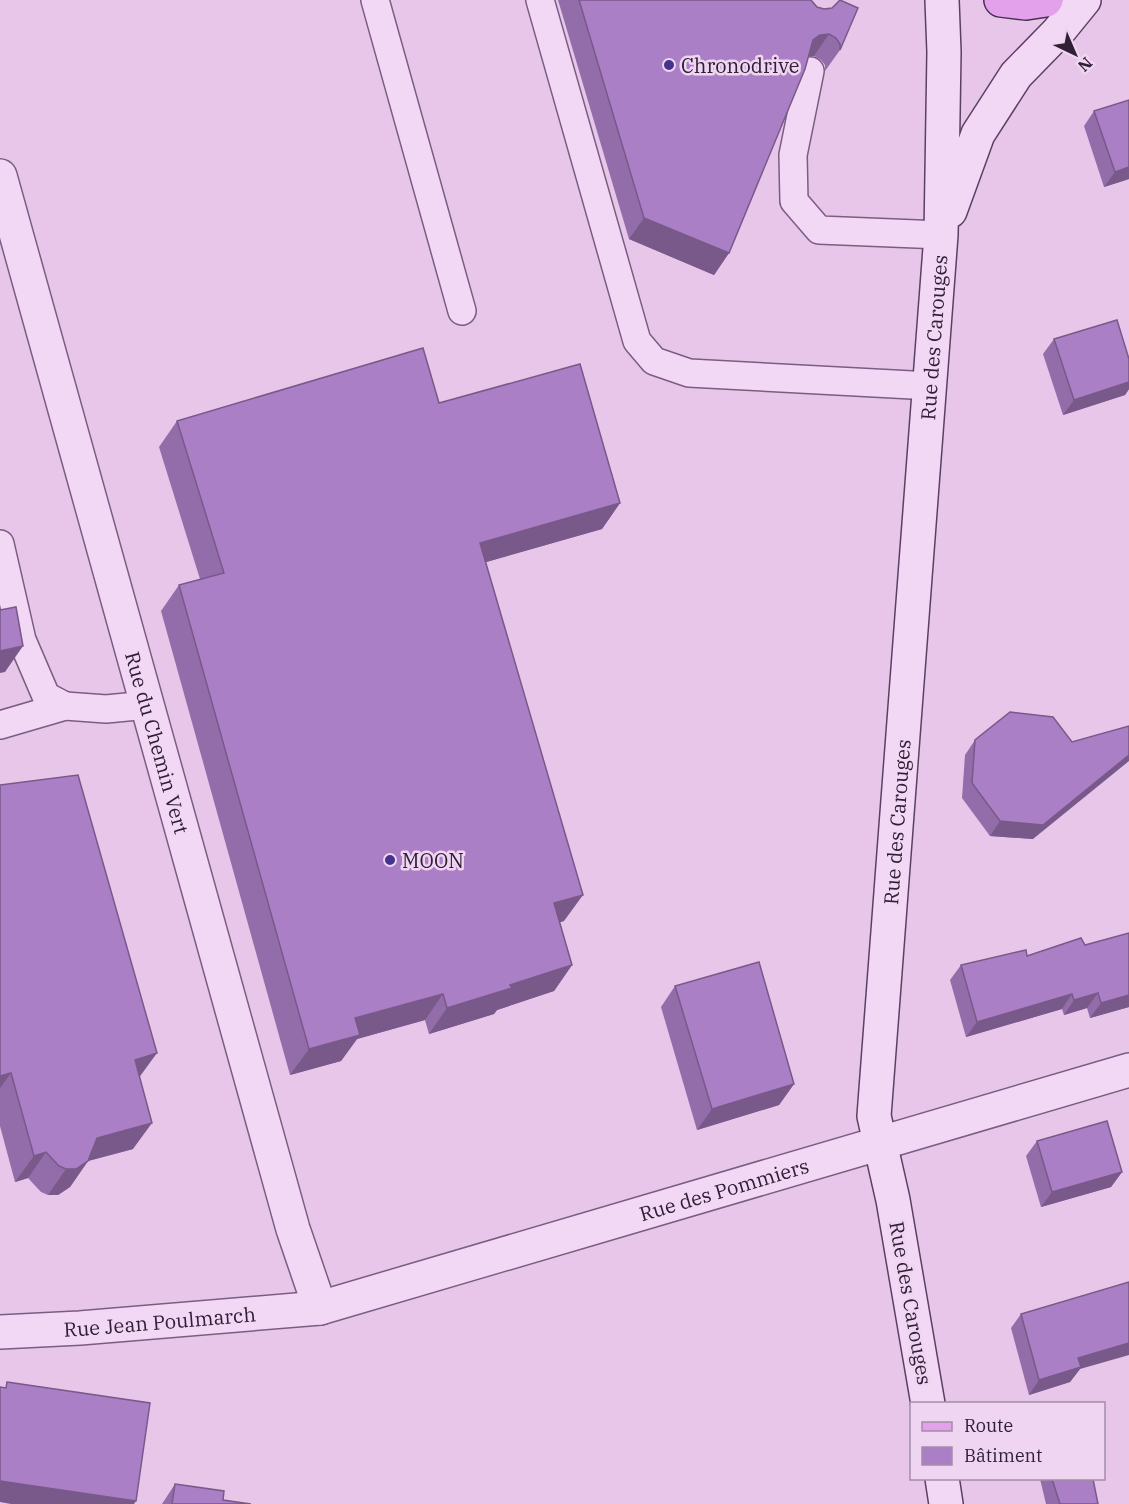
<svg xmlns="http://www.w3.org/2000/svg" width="1129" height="1504" font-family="'IBM Plex Serif',serif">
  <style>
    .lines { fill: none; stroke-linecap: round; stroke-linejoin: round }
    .service-casing { stroke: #7a5d83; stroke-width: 30 }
    .minor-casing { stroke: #7a5d83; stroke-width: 36 }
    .secondary-casing { stroke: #5b4065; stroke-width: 36 }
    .primary-casing { stroke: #473152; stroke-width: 36 }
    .service { stroke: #f3d8f5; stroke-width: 27 }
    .minor { stroke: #f3d8f5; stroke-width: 33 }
    .secondary { stroke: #f3d8f5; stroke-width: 33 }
    .primary { stroke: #e2a1ea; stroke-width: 33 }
    .wall { fill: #936da9 }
    .shaded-wall { fill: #78598a }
    .building { fill: #ab7fc5; stroke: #78598a; stroke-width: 1.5 }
    .poi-dot { fill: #45338d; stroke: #f0d5f2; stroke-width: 2 }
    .labels { text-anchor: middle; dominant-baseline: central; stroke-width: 5; stroke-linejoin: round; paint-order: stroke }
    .poi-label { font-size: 20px; fill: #2f2035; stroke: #f0d5f2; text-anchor: start }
    .street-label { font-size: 20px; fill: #2f2035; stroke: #f0d5f2 }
  </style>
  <rect width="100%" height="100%" fill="#e7c6ea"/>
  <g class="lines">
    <g class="service-casing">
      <g id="service">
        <path d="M375,0L462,311"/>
        <path d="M540,0L637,341L654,361L689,373L931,386"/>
        <path d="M810,71L793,155L794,201L819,230L941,235"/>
        <path d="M0,544L22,640L46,696L65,706"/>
        <path d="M0,725L65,706L106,709L148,705"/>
      </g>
    </g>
    <g class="minor-casing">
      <g id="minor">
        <path id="s1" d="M0,176L293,1229L320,1308"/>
        <path id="s2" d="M0,1332L80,1328L320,1308L1129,1070"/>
      </g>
    </g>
    <g class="secondary-casing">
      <g id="secondary">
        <path d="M950,211L978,134L1016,75L1058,32L1084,0"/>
        <path id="s3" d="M928,1404L893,1200L874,1116L941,235L944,52L942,0"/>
        <path d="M942,1478L946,1504"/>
      </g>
    </g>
    <g class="primary-casing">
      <path id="primary" d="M1001,0L1026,3L1046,0"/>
    </g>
    <use href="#service" class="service"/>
    <use href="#minor" class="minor"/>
    <use href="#secondary" class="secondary"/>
    <use href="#primary" class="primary"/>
  </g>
  <g class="wall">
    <path d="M558,0H811L817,7L824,9L832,8L840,0V50L825,71V65L821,60L814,56H808L729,253L714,275L629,239Z"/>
    <path d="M1094,111L1129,179L1104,187L1084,126Z"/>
    <path d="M1054,339L1129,359V389L1125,395L1063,415L1043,354Z"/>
    <path d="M439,403L620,503L602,529L486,562L564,921L560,922L572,965L554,991L497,1010L494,1014L429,1034L425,1020L357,1039L341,1061L290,1075L161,611L179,585L200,579L159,447L177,421Z"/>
    <path d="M975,740L1072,742L1033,839L990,836L962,798L965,755Z"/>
    <path d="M0,785L140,1078L133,1149L88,1161L70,1187L58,1195H48L41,1192L28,1178L15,1182L0,1126Z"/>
    <path d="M1129,933V1007L1090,1018L1087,1008L1064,1015L1062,1009L966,1037L950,980L961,965L1027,956L1085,945Z"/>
    <path d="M675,986L794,1084L779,1105L697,1130L661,1007Z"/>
    <path d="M1037,1141L1122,1172L1111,1187L1041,1207L1026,1156Z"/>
    <path d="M1021,1314L1080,1369L1070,1382L1029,1395L1011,1328Z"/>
    <path d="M1040,1479H1093L1098,1504H1046Z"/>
    <path d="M175,1484L223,1500L251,1504H162Z"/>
  </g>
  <g class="shaded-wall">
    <path d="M829,34L814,56H806L813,40L820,35Z"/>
    <path d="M1129,167V179L1104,187L1115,172Z"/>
    <path d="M644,218L729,253L714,275L629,239Z"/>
    <path d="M1129,382V389L1125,395L1063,415L1074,400Z"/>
    <path d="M620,503L602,529L462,569L480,543Z"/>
    <path d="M23,646L5,672L0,673V651Z"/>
    <path d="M1129,755V761L1033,839L990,836L1000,821Z"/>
    <path d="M583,895L564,921L536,929L554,903Z"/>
    <path d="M572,965L554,991L497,1010L494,1014L429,1034L447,1008L510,985Z"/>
    <path d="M1098,993L1087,1008L1064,1015L1074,1000Z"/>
    <path d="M443,994L425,1020L357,1039L341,1061L290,1075L309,1049L355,1018Z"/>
    <path d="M1072,994L1062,1009L966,1037L977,1022Z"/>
    <path d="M1129,995V1007L1090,1018L1101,1003Z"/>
    <path d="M157,1053L138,1079L135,1060Z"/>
    <path d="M11,1073L0,1088V1076Z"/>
    <path d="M794,1084L779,1105L697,1130L712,1109Z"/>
    <path d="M152,1123L133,1149L88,1161L70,1187L58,1195H48L66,1169L97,1138Z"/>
    <path d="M46,1152L28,1178L15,1182L34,1156Z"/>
    <path d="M1122,1172L1111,1187L1041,1207L1052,1192Z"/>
    <path d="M1129,1343V1355L1080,1369L1070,1382L1029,1395L1039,1380L1078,1358Z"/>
    <path d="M0,1481L136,1501L134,1504H11L0,1502Z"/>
  </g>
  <g class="building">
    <path d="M579,0H811L817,7L824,9L832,8L840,0L858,8L840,50V44L836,38L829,34L820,35L813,40L805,69L729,253L644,218Z"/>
    <path d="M1129,100V167L1115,172L1094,111Z"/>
    <path d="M1117,320L1129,359V382L1074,400L1054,339Z"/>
    <path d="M423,348L439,403L580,364L620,503L480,543L583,895L554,903L572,965L510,985L512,988L447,1008L443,994L355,1018L360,1035L309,1049L179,585L224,573L177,421Z"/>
    <path d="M16,607L23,646L0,651V610Z"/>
    <path d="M1010,712L1053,717L1072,742L1129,726V755L1043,825L1000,821L972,783L975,740Z"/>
    <path d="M78,775L157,1053L135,1060L152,1123L97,1138L88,1161L76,1169H66L59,1166L46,1152L34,1156L11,1073L0,1076V785Z"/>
    <path d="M1129,933V995L1101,1003L1098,993L1074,1000L1072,994L977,1022L961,965L1026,950L1027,956L1081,938L1085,945Z"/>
    <path d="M759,962L794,1084L712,1109L675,986Z"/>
    <path d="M1107,1121L1122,1172L1052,1192L1037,1141Z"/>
    <path d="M1129,1282V1343L1078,1358L1081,1367L1039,1380L1021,1314Z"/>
    <path d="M7,1382L150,1403L136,1501L0,1481V1387L6,1388Z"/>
    <path d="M1052,1479H1093L1098,1504H1060Z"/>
    <path d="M175,1484L224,1491L223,1500L251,1504H172Z"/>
  </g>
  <g class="poi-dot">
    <circle cx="669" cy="65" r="6"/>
    <circle cx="390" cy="860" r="6"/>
  </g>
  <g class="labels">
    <g class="poi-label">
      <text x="681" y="65">Chronodrive</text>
      <text x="402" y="860">MOON</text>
    </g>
    <g class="street-label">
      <text stroke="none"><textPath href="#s3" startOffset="1074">Rue des Carouges</textPath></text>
      <text stroke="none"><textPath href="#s1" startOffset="588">Rue du Chemin Vert</textPath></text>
      <text stroke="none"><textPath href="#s3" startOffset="588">Rue des Carouges</textPath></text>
      <text stroke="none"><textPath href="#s2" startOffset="742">Rue des Pommiers</textPath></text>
      <text transform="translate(911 1303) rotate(80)">Rue des Carouges</text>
      <text stroke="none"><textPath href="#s2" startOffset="160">Rue Jean Poulmarch</textPath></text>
    </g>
  </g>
  <rect x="910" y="1402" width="195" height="78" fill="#f0d5f2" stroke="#a38da6" stroke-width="1.5"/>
  <rect x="922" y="1422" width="30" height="9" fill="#e2a1ea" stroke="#a38da6" stroke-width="1.5"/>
  <text x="964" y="1432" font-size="18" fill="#2f2035">Route</text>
  <rect x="922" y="1447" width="30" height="18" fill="#ab7fc5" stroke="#a38da6" stroke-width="1.5"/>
  <text x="964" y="1462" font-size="18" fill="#2f2035">Bâtiment</text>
  <g transform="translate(1075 54) rotate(136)" stroke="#f0d5f2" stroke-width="4.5" paint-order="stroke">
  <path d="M0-4.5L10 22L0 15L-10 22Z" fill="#2f2035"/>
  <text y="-9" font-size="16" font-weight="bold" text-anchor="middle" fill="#2f2035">N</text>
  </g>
</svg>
